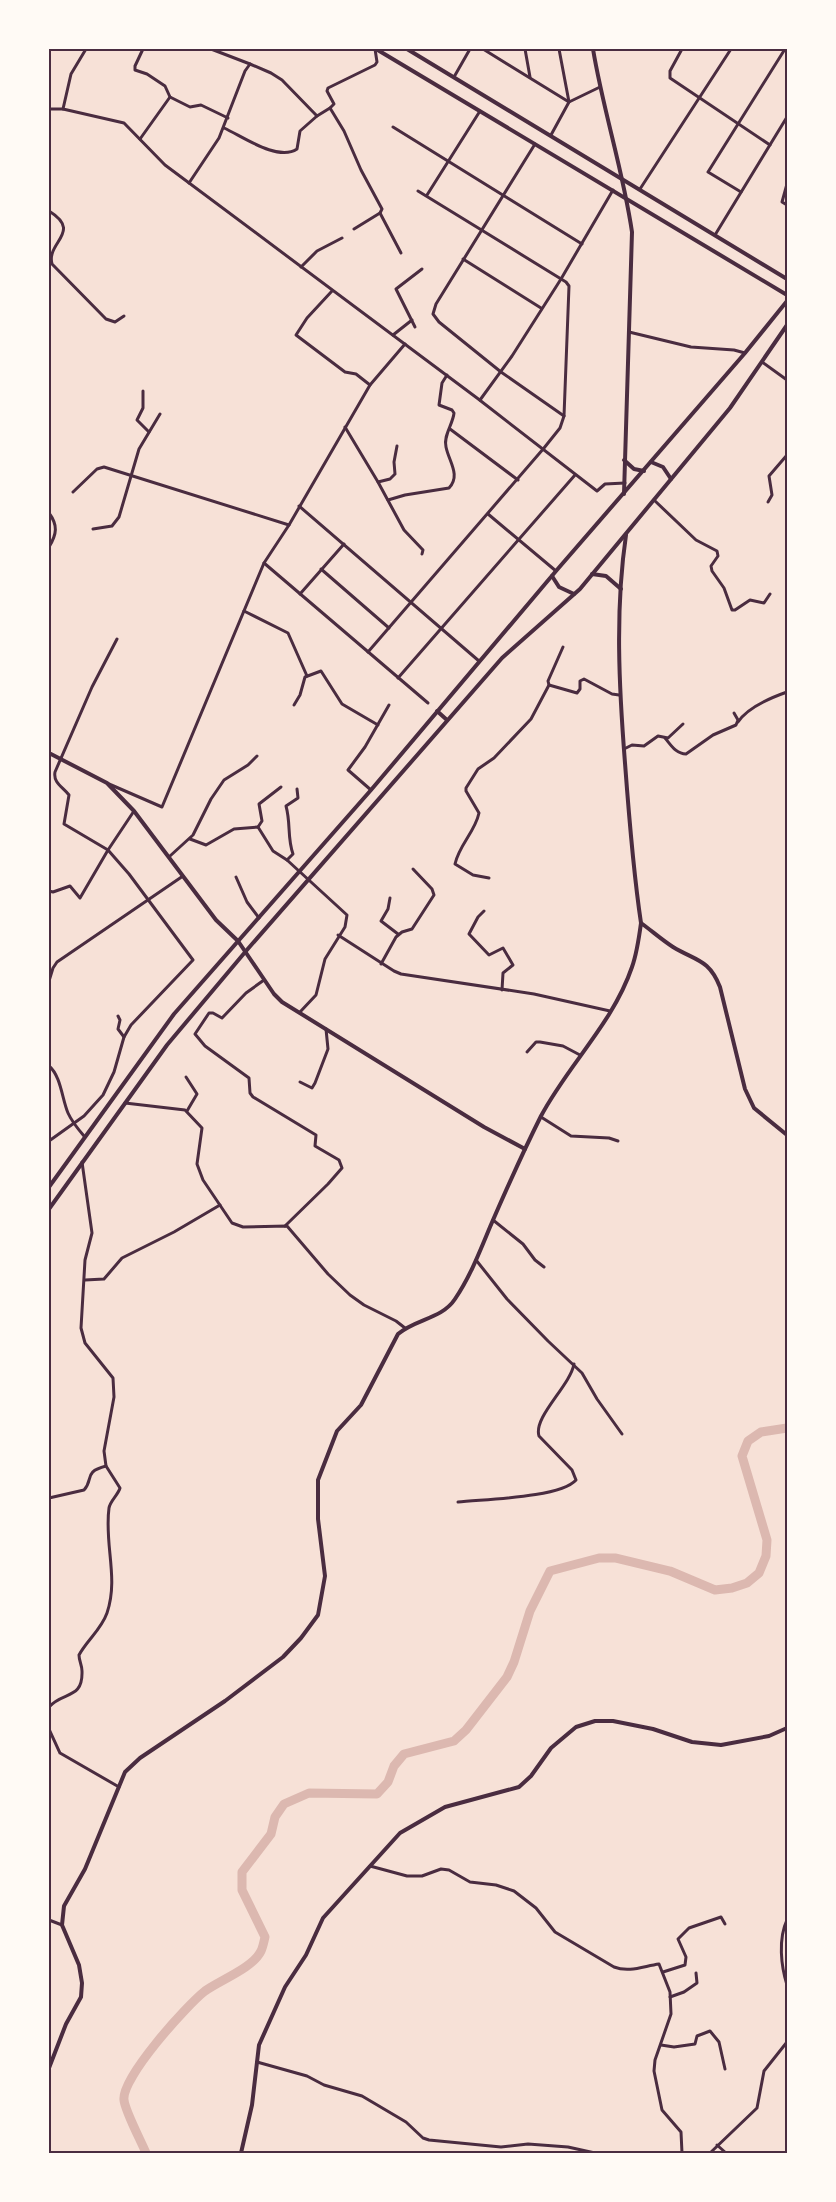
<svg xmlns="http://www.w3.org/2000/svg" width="836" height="2202" font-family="'Archivo Narrow',sans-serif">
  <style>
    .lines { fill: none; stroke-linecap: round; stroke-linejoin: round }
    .river { stroke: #dcb8b0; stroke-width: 9 }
    .minor { stroke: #4a2c40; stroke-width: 3 }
    .tertiary { stroke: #4a2c40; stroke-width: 4 }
    .secondary { stroke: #4a2c40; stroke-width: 4 }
    .neatline { fill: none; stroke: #4a2c40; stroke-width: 2 }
  </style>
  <rect width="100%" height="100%" fill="#f7e1d7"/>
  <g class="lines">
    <path class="river" d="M146,2153C141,2141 125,2111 124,2100C121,2078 187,2005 205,1991C220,1980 253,1968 261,1951C263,1947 264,1941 265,1937L242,1890V1872L271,1834L275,1817L284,1804L309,1793L377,1794L388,1782L394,1766L404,1754L454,1741L466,1730L507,1677L514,1662L530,1611L550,1571L599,1558H616L670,1571L715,1590L732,1588L747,1583L759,1573L766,1556L767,1540L742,1456L748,1441L761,1432L787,1428"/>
    <g class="minor">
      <path d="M86,49L71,74L63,109L124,123L165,165L477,398L597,491L605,484L625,483"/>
      <path d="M143,49L135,66V70L147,74L165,86L170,97L190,107L201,105L228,118"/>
      <path d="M211,49L250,64"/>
      <path d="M483,49L569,102L600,87"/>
      <path d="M525,49L530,77"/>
      <path d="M682,49L670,71V78L770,145"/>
      <path d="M454,77L470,49"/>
      <path d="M330,108L334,104L327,91L328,88L375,65L377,62L375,49"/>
      <path d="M49,109H63"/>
      <path d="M393,127L582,244"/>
      <path d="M224,128C242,136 278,162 297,149L300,131L317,116"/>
      <path d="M551,135L569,102L559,49"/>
      <path d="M140,139L170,97"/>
      <path d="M535,144L436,304L433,314L439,322L501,372L564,416"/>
      <path d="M189,183L219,138L245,71L250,64L271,73L282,80L317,116L330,108L344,131L361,170L382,209L380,213L354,229"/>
      <path d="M787,184L782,202L787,205"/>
      <path d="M640,189L731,49"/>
      <path d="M741,192L708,172L785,49"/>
      <path d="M427,195L480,111"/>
      <path d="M49,211C83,232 46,242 52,264L106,319L115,322L124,316"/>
      <path d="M380,213L401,253"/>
      <path d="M715,235L787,117"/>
      <path d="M463,259L541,308"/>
      <path d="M301,267L317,251L342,238"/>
      <path d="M332,291L307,318L296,335L345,372L356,374L370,385"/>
      <path d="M415,327L396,289L422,269"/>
      <path d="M629,332L691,347L734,350L745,353"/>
      <path d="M393,335L412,320"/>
      <path d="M762,362L787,380"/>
      <path d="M143,391V408L137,420L149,432"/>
      <path d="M480,400L512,356L561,279L613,190"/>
      <path d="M345,427L378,482L404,530L423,550L422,554"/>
      <path d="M450,429L518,480"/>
      <path d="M378,482L390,479L395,474L394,462L397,446"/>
      <path d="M73,492L97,469L104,467L289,525"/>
      <path d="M388,500L405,495L449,488C461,475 449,462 446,447C443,436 453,424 454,413L452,410L439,405L442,383L447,375"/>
      <path d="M654,500L696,540L717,551L718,556L711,566L712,571L724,588L732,610H735L750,600L764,603L770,594"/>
      <path d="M768,502L772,495L769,476L787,455"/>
      <path d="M299,506L479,661"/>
      <path d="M49,513C58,525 57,534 49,547"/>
      <path d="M488,514L556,571"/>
      <path d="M93,529L112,526L119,517L139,449L160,414"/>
      <path d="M264,563L428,703"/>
      <path d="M321,569L389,628"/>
      <path d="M300,594L344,544"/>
      <path d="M244,611L288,633L307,676"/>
      <path d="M368,652L544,448L560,428L564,416L569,286L566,282L418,191"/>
      <path d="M398,678L575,475"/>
      <path d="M549,685L577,693L580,689V681L584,679L612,694L619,695"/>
      <path d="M294,705L300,695L305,677L321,671L342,704L378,725"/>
      <path d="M738,722C748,707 770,698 787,692"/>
      <path d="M665,738C671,745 676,754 686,754L713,735L736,725L738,720L734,713"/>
      <path d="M624,749L632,745L644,746L658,736L668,738L683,724"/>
      <path d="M109,784L162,807L264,563L289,525L370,385L405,344"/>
      <path d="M371,790L348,770L365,747L389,705"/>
      <path d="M258,827L262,821L259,804L281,787"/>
      <path d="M190,839L206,845L234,829L258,827L273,851L287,860L347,915L345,927L325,959L316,995L300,1012"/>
      <path d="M170,856L193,835L211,799L224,780L248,765L257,756"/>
      <path d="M287,860L293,854C287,837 291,824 286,806L298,798L297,789"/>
      <path d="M236,877L247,902L259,918"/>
      <path d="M489,878L473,875L455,864C459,845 475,832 479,813L466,791V788L478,769L494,758L531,719L549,685L548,681L563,647"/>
      <path d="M49,891L53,892L70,886L80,898L108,850L134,811"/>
      <path d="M390,898L388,909L381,921L398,934"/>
      <path d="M484,911L478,917L469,934L489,955L503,948L513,965L503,973L502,990"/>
      <path d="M338,935L394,971L401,974L534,994L610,1011"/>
      <path d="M381,964L396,937L402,932L412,929L434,895L432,889L413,869"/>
      <path d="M264,980L246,993L222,1018L213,1013H209L195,1034L205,1046L249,1078L250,1093L253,1097L316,1135L315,1146L339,1160L342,1168L328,1184L285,1226"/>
      <path d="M49,981L53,968L57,962L183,876"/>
      <path d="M118,1016L120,1020L118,1029L124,1037"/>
      <path d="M527,1052L536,1042H540L563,1046L580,1055"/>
      <path d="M49,1066C61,1076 62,1099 68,1113C72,1122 78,1129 84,1136"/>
      <path d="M186,1077L197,1094L187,1111"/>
      <path d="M300,1082L312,1088L315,1083L328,1049L326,1029"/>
      <path d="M125,1103L185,1110L202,1128L197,1164L203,1180L232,1223L243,1227L287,1226L328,1274L350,1295L364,1305L396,1321L405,1328"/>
      <path d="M541,1117L571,1136L609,1138L618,1141"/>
      <path d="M49,1141L84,1116L103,1095L114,1072L124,1037L131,1025L193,960L129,874L108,850L64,824L69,795C63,787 53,783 55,772L92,687L117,639"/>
      <path d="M493,1220L523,1244L535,1260L544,1267"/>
      <path d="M476,1260L507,1299L548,1341L582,1373L597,1399L622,1434"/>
      <path d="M85,1280L104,1279L122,1258L174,1232L220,1205"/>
      <path d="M49,1498L84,1490C94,1479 83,1472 106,1466"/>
      <path d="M458,1502C484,1499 560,1498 576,1480L572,1470L539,1436C533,1417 570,1386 574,1364"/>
      <path d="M49,1707C63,1691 83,1700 82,1671C82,1665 79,1661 79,1655C87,1640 101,1630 107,1613C119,1578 104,1544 109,1508C110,1501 118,1495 120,1488L106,1466L104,1451L114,1397L113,1378L85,1343L81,1328L85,1260L92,1233L82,1162"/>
      <path d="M49,1729L60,1753L119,1787"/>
      <path d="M370,1866L407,1876H422L441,1869L449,1870L470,1882L496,1885L514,1891L536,1908L555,1932L614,1967C629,1973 644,1966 659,1964L670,1992L671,2014L655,2060L654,2071L662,2110L681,2132L682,2153"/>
      <path d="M49,1920L62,1925"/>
      <path d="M787,1920C778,1939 781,1966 787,1985"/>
      <path d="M663,1972L685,1965L686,1957L678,1939L689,1928L721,1917L725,1924"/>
      <path d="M670,1997L684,1992L697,1983L696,1973"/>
      <path d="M661,2045L674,2047L695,2044L697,2036L710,2031L719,2042L725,2069"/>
      <path d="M257,2062L307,2076L324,2085L362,2096L406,2122L423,2138L429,2140L501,2147L528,2144L568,2147L595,2153"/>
      <path d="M717,2145L726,2153"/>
      <path d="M710,2153L757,2108L764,2071L787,2042"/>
    </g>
    <g class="tertiary">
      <path d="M593,49C603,110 623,170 632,232L624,494"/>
      <path d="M624,460L634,469L644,471"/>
      <path d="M651,462L663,467L671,479"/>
      <path d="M626,535C615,610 619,687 625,763C629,817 633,870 641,923"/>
      <path d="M592,574L606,576L621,589"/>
      <path d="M552,576L559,587L574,594"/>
      <path d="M437,711L447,720"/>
      <path d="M49,753L107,783L134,811L216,920L238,941L274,994L282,1002L484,1127L525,1149"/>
      <path d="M49,1187L174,1014L371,790L556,571L745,353L787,301"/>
      <path d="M49,1209L167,1045L246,951L502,658L580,589L730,408L787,325"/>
    </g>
    <g class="secondary">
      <path d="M376,49L787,295"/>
      <path d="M407,49L787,279"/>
      <path d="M49,2068L66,2024L81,1997L82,1983L79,1965L62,1925L64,1906L85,1869L125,1772L140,1758L225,1701L283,1657L301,1638L318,1615L325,1576L318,1519V1480L337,1431L361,1405L398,1334C415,1319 442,1319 455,1299C470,1277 480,1251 490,1227C506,1190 523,1152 541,1116C568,1065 613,1023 632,967C637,953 639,938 641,923C652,931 662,940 673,947C696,961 709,959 720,987L745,1089L754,1108L787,1135"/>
      <path d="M241,2153L252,2105L259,2045L285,1987L306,1955L323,1918L400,1833L445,1807L519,1787L531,1776L551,1748L576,1727L595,1721H613L653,1729L692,1742L721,1745L769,1736L787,1728"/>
    </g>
  </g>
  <rect width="836" height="2202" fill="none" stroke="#fffaf5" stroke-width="100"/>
  <rect x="50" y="50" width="736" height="2102" class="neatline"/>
</svg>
